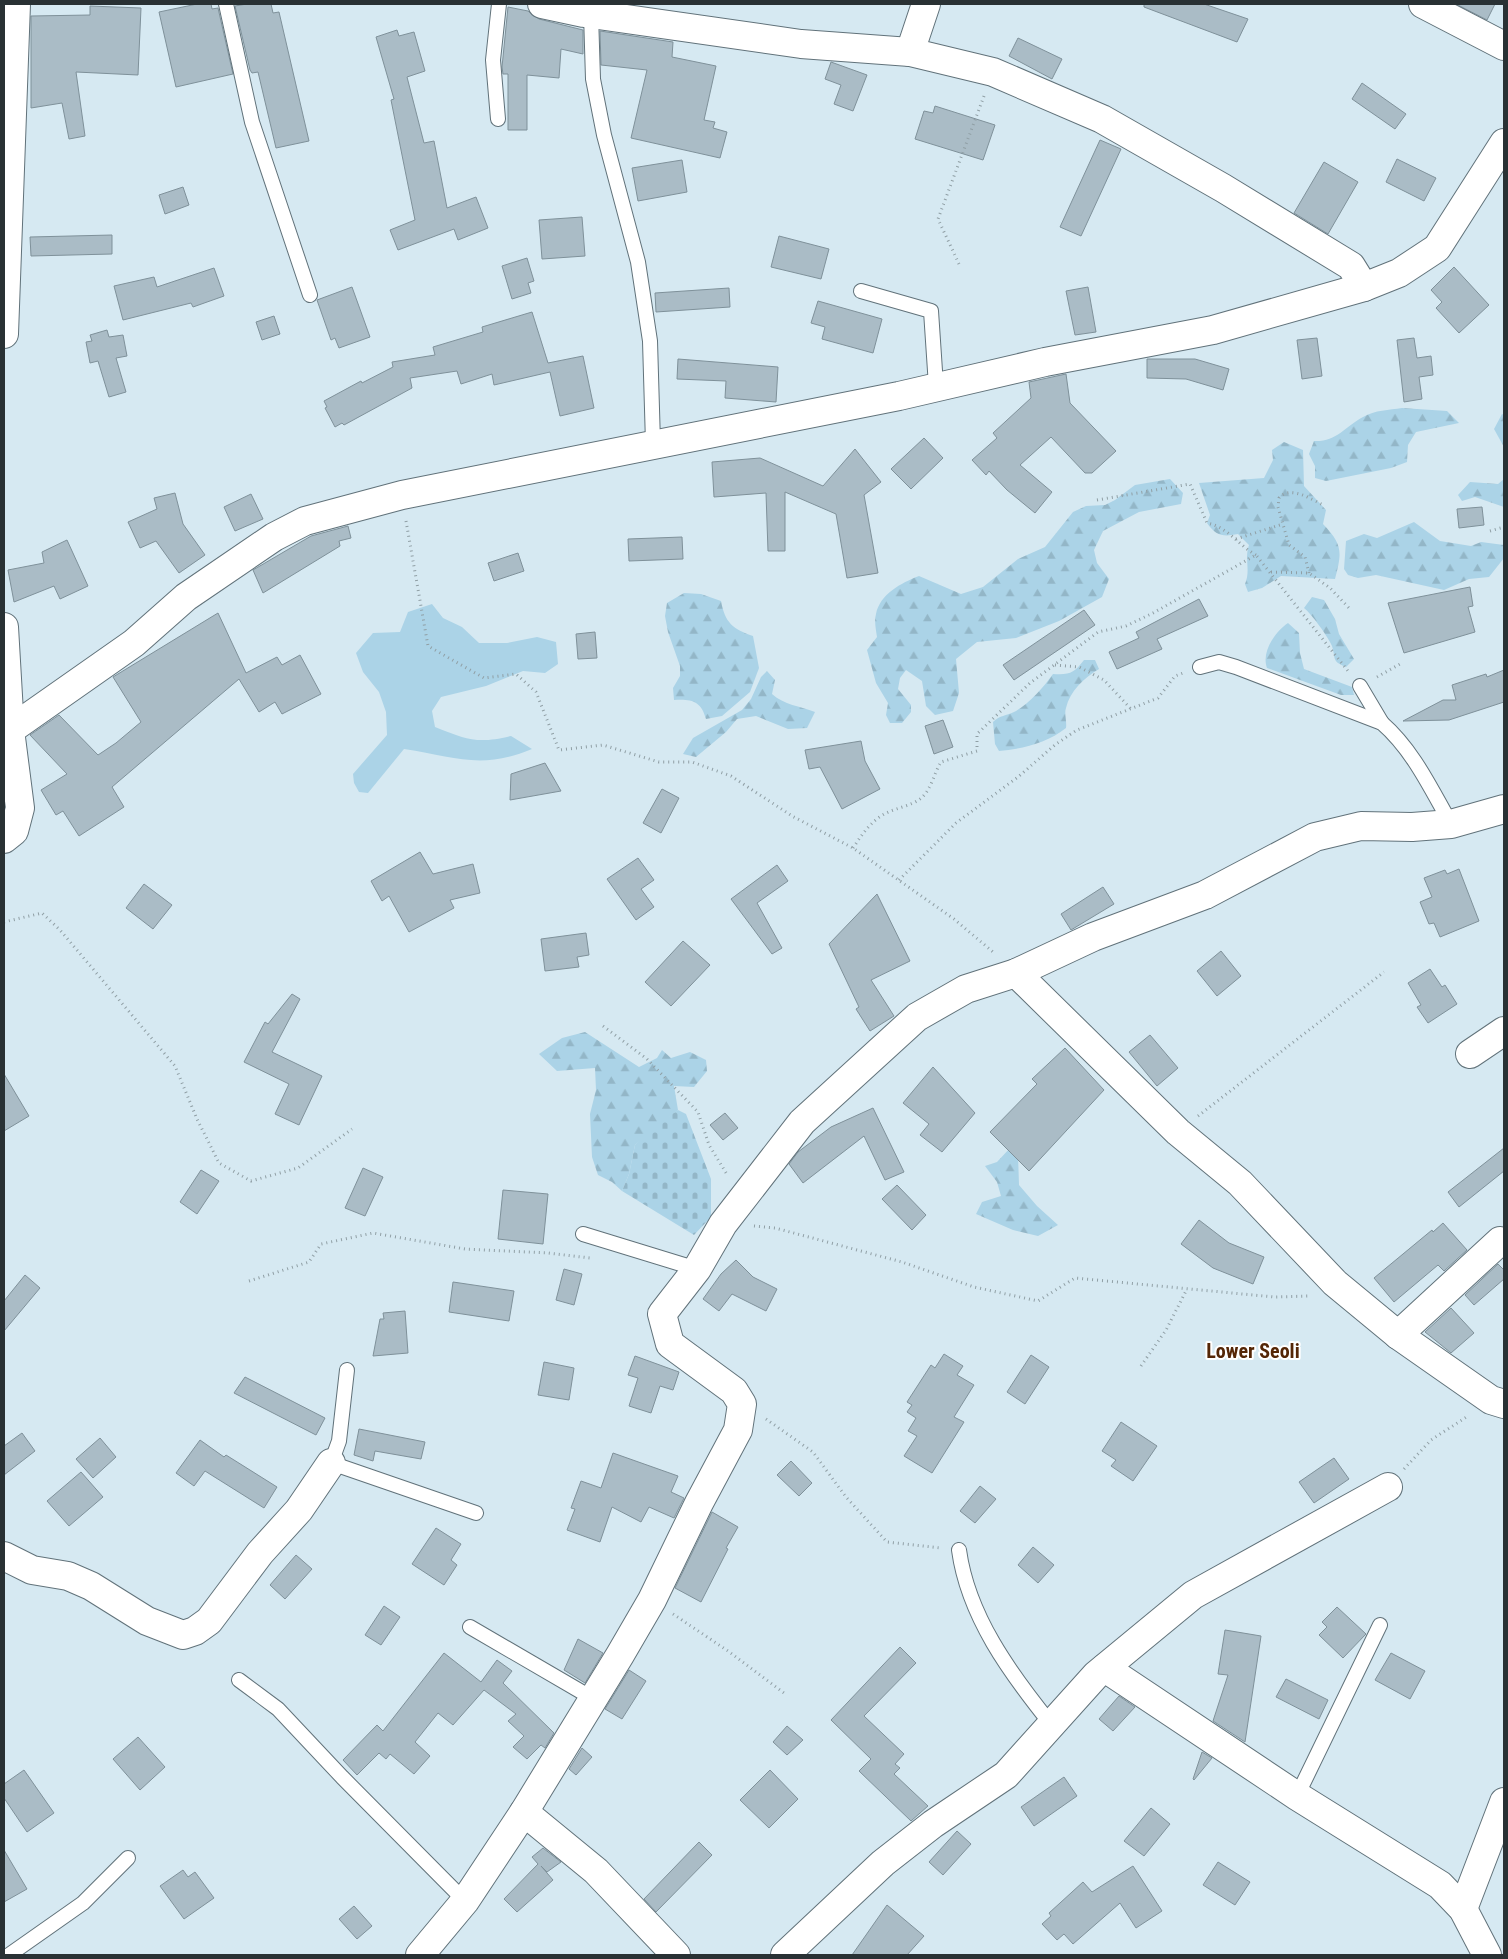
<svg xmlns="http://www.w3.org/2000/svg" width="1508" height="1959" font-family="'Roboto Condensed',sans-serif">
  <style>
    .green { fill: #abd3e7 }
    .forest { fill: url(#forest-firs) }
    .cemetery { fill: url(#cemetery-stones) }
    .building { fill: #aabcc6; stroke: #7f919a }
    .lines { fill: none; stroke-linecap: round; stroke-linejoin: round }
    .lane-casing { stroke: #61727a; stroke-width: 16 }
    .street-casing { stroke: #61727a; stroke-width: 30 }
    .path { stroke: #909fa5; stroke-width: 3; stroke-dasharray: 1 4; stroke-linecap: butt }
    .lane { stroke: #fff; stroke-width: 14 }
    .street { stroke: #fff; stroke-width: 28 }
    .labels { text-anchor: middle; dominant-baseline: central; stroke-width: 4; stroke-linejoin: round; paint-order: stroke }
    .district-label { font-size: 20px; font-weight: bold; fill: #542606; stroke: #fff }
  </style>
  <defs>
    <pattern id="forest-firs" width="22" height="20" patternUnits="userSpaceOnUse" patternTransform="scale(1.25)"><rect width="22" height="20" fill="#abd3e7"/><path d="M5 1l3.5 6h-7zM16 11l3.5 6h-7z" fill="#93b6c7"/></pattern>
    <pattern id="cemetery-stones" width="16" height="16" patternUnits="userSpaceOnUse" patternTransform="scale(1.25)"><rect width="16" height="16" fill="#abd3e7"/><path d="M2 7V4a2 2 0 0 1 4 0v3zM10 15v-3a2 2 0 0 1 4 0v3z" fill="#93b6c7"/></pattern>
  </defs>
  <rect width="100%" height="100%" fill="#d6e9f2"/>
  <path class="green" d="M432,604L443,618L462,627L479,643H507L537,637L556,642L558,664L545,673L523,671L486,686L441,697L432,711L435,727C467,740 478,744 511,736L532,749C481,770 456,757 404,749L368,793L359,792L354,783L353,774L387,735L386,712L379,692L363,672L356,653L373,633L400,632L408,612Z"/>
  <g class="forest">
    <path d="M1402,408L1447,411L1459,423L1416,432L1408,445L1407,462L1391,468L1326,481L1315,478V466L1309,454L1314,441C1336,442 1345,427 1363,417C1375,410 1389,410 1402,408Z"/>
    <path d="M1502,414L1504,415V447L1494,429Z"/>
    <path d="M1284,442L1303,450L1304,486L1326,510L1323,524C1343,545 1342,552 1335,579L1281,576L1262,588L1248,592L1245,584C1251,570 1244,559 1249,545L1238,534C1223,537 1216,536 1207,523L1210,515L1199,483L1264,478L1273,460L1272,450Z"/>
    <path d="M1170,479L1183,493L1181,504L1139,512L1103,531L1094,550L1097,563L1109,579L1102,597L1059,621L1016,638L977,642L956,659L959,693L953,711L935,715L926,706L922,681L906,670L900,678L898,689L911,705V712L902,723H890L886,715L888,703L876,683L867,650L877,637C876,630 874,621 876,614C880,594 901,583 919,576L961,594L983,587L1018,559L1045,547L1073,512L1086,506L1105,505L1115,500L1135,485Z"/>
    <path d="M1504,479V507L1475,497L1462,501L1458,495L1470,482L1498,484Z"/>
    <path d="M1414,522L1440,541L1471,546L1481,542L1504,545V558L1489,577L1469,579L1444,590L1376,575L1358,578L1348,575L1344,569L1346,541L1364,534L1377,538Z"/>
    <path d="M684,593L701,594L721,601C725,623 733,629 753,636L759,668L750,692L722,716L706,719C701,701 692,699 674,700L673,688L680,676V666L668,632L665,616L667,603Z"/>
    <path d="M1312,597L1324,600L1335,619L1339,634L1354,659L1346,667C1331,661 1336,658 1332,646C1329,638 1311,613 1304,608Z"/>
    <path d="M1288,623L1299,633L1300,653L1304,669L1352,687L1354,695H1341L1267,668C1261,652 1275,632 1288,623Z"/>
    <path d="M1084,660H1095L1099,669C1084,678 1070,691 1066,708C1064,713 1067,722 1066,728C1047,743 1023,749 999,751L995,744L993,722C1000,715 1006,716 1014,712C1029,704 1043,688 1053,674C1070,675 1074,673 1084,660Z"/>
    <path d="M767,671L775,680L772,694C784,705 800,706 815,712L807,728L788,729L756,716L737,719L726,732L696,757L683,754L693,738L742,710L751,699L761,677Z"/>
    <path d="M585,1032L639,1067L657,1058L662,1050L671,1058L690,1052L706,1060L707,1071L694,1087L674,1086L678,1110L635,1145L629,1174L622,1191L612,1182L598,1175L592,1157L590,1114L596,1090L595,1068L557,1071L539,1054L562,1038Z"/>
    <path d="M1011,1147L1018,1154L1019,1185L1037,1206L1058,1225L1038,1236L1013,1230L976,1214L982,1202L1001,1196L997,1182L985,1166L997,1162Z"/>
  </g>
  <path class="cemetery" d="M678,1110L686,1114L711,1179V1217L694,1235L622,1191L629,1174L635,1145L649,1131Z"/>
  <g class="building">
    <path d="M197,4H211L212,9L218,8L233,74L176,87L159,12Z"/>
    <path d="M247,4H271L273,13L279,12L309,141L276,148L258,72L252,73L250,70L235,6Z"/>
    <path d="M1144,4H1204L1248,19L1237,42L1144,7Z"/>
    <path d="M1456,4H1495L1487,20Z"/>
    <path d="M90,6L141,8L138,75L76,72L85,136L69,139L62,103L31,108V16L90,15Z"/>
    <path d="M508,7L528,11L539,19L583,30V54L561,49L559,78L527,75V130H508V74H503L502,67Z"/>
    <path d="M397,30L399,36L414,32L425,71L407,77L424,143L434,141L447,208L476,197L488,228L458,240L454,229L398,250L390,230L415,220L391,100L394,99L376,37Z"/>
    <path d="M600,31L673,42L672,57L716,66L704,120L715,122L713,128L727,132L720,158L631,138L647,70L601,65Z"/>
    <path d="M1018,38L1062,59L1052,79L1009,56Z"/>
    <path d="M831,62L867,75L853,111L834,104L841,85L825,79Z"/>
    <path d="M1362,83L1406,114L1395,129L1352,99Z"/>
    <path d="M935,106L995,125L983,160L915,139L924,111L933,113Z"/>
    <path d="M1100,140L1121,149L1081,236L1060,227Z"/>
    <path d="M1397,159L1436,178L1424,201L1386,182Z"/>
    <path d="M682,160L687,192L638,201L632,168Z"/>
    <path d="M1324,162L1358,182L1328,234L1294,213Z"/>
    <path d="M183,187L189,205L165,214L159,195Z"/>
    <path d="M582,217L585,256L542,259L539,220Z"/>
    <path d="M112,235V254L31,256L30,237Z"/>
    <path d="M779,236L829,249L821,279L771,267Z"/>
    <path d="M527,258L534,281L528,283L531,293L512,299L502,266Z"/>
    <path d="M1454,267L1489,305L1459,333L1436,308L1442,302L1431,290Z"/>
    <path d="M214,268L224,296L193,307L191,303L123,320L114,286L154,277L157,287Z"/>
    <path d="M352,287L370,337L339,348L335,338L331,340L317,300Z"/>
    <path d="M1088,287L1096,332L1075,335L1066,291Z"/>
    <path d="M729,288L730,307L656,312L655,293Z"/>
    <path d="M818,301L882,319L873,353L822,339L825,327L811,323Z"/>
    <path d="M532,312L548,363L583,356L594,408L560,416L550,372L494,385L492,374L461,384L457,371L410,378L412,388L344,425L342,423L335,427L325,408L327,407L324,401L361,381L362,383L393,367L392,362L435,355L433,347L483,332L482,327Z"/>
    <path d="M274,316L280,334L262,340L256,322Z"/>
    <path d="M107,330L109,337L123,335L127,356L116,358L126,392L109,397L98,361L90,363L86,342L92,341L90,335Z"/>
    <path d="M1317,338L1322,376L1302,379L1297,340Z"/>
    <path d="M1414,338L1417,358L1431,356L1433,375L1419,377L1422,399L1404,402L1397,340Z"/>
    <path d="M678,359L778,367L776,402L725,398L726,381L677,379Z"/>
    <path d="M1147,359H1195L1229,369L1223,390L1186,379L1147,378Z"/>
    <path d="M1066,374L1070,403L1116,451L1092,473H1085L1051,437L1020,465L1052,492L1035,513L1007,490L989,471L986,475L972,460L997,438L993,433L1031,398L1029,382Z"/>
    <path d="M924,438L943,458L911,489L891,469Z"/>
    <path d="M855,449L881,482L864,495L878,573L847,578L836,514L785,492V551H768L766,493L714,497L712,462L760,458L823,486Z"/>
    <path d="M175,493L183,524L205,555L179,573L156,541L140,548L128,522L157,509L154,498Z"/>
    <path d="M251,494L263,519L235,531L224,507Z"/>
    <path d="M1482,507L1484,525L1459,528L1457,509Z"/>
    <path d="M348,526L351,538L339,541L340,546L263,593L253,570L311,536Z"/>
    <path d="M682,537L683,559L629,561L628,539Z"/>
    <path d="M67,540L88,586L60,599L54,586L14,602L8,570L44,563L42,552Z"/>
    <path d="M518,553L524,571L494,581L488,563Z"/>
    <path d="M1470,587L1473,606L1468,607L1475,632L1404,653L1388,603Z"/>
    <path d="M1199,599L1208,616L1157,639L1162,649L1117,669L1109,652L1139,638L1136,632Z"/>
    <path d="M1084,610L1095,625L1014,680L1003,665Z"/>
    <path d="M218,613L246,673L277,657L282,665L300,655L321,694L282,714L275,702L259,712L239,679L112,787L124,807L79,836L63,811L56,815L41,790L67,774L30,735L59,715L98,755L116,743L141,722L113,677Z"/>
    <path d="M595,632L597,658L578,659L576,634Z"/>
    <path d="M1504,670V702L1449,720L1403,721L1443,700H1456L1452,685L1486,674L1487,677Z"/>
    <path d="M943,720L953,747L934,754L925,726Z"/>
    <path d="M861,741L865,761L880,789L842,809L820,767L809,769L805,750Z"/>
    <path d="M545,763L561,791L510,800L511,774Z"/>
    <path d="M662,789L679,798L661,833L643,823Z"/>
    <path d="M420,852L433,874L473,864L480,893L450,900L454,908L409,932L389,896L382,901L371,881Z"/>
    <path d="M638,858L654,880L641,889L654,907L636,920L607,879Z"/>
    <path d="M777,865L788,881L757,903L782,948L772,954L731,899Z"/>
    <path d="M1459,869L1479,921L1440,937L1434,923L1429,924L1420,902L1432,897L1424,878L1445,870L1447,874Z"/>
    <path d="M144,884L172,905L153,929L126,908Z"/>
    <path d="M1103,887L1114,904L1071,930L1061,914Z"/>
    <path d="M877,894L910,961L871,980L894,1016L870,1031L856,1009L859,1007L829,944Z"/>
    <path d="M586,933L589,955L577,957L579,967L545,971L541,939Z"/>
    <path d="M683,941L710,965L671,1006L645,982Z"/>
    <path d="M1221,951L1241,976L1217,996L1197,971Z"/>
    <path d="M1430,969L1442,987L1445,985L1457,1004L1428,1023L1417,1007L1421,1005L1408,983Z"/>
    <path d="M292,994L300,999L272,1052L322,1076L299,1125L275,1114L289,1084L244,1062L265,1022L268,1024Z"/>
    <path d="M1150,1035L1178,1068L1157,1086L1129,1052Z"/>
    <path d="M1065,1048L1104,1090L1029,1171L990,1132L1037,1084L1032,1079Z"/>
    <path d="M933,1067L975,1113L942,1152L920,1135L929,1124L903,1103Z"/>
    <path d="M4,1074L29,1116L4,1131Z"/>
    <path d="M873,1108L904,1172L885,1180L864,1136L803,1183L789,1164L798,1152L831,1127Z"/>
    <path d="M725,1113L738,1128L723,1140L710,1125Z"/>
    <path d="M1504,1148V1171L1459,1207L1448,1192Z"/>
    <path d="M363,1168L383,1177L365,1216L345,1208Z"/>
    <path d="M201,1170L219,1181L197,1214L180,1202Z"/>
    <path d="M897,1185L926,1215L912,1230L882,1199Z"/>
    <path d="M503,1190L548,1194L543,1244L498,1239Z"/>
    <path d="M1199,1220L1229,1243L1264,1257L1253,1284L1213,1268L1181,1244Z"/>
    <path d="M1443,1223L1467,1250L1444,1271L1438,1265L1394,1302L1374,1278L1432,1230L1433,1232Z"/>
    <path d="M736,1260L753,1277L777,1289L766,1311L732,1294L719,1311L703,1299L721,1274Z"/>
    <path d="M1498,1264L1504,1270V1279L1474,1305L1465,1295Z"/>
    <path d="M564,1269L582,1274L574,1305L556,1300Z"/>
    <path d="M25,1275L40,1288L4,1331V1301Z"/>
    <path d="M453,1282L514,1291L509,1321L449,1312Z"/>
    <path d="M1451,1308L1474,1333L1451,1353L1425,1332Z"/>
    <path d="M405,1311L408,1353L373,1356L380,1319H384L383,1313Z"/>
    <path d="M944,1354L963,1366L957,1375L974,1385L954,1417L964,1422L932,1473L904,1456L917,1436L908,1431L916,1418L907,1412L912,1405L907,1402L931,1365L935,1368Z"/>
    <path d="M1031,1355L1049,1367L1025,1404L1007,1392Z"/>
    <path d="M635,1356L679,1372L673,1390L660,1386L651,1413L629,1406L638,1378L628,1375Z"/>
    <path d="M544,1362L574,1368L569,1400L538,1395Z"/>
    <path d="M245,1377L325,1418L316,1435L234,1393Z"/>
    <path d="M1121,1422L1157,1446L1133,1481L1111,1466L1116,1460L1102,1451Z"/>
    <path d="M359,1429L425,1442L421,1459L375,1451L373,1461L354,1455Z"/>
    <path d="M22,1433L35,1451L4,1475V1446Z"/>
    <path d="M100,1438L116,1457L93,1478L76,1459Z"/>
    <path d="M200,1440L224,1457L226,1455L277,1487L264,1508L205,1471L194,1486L176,1473Z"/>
    <path d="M613,1453L678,1476L671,1492L684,1498L674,1518L649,1507L641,1522L612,1507L600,1542L567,1530L575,1509L571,1508L581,1481L601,1488Z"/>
    <path d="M1334,1458L1349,1479L1314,1503L1299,1482Z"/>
    <path d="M791,1461L812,1483L799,1496L777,1475Z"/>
    <path d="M81,1472L103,1497L69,1526L47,1501Z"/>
    <path d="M980,1486L996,1499L975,1523L960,1511Z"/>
    <path d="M712,1512L738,1527L726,1548L728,1549L701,1602L675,1588Z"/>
    <path d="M436,1528L461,1544L451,1560L457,1565L444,1585L412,1564Z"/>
    <path d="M1033,1547L1054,1565L1038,1583L1018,1565Z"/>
    <path d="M296,1555L312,1569L285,1599L270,1585Z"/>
    <path d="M384,1606L400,1617L381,1645L365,1635Z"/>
    <path d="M1337,1607L1366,1634L1343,1658L1319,1635L1327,1627L1322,1622Z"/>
    <path d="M1225,1630L1261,1636L1245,1742L1213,1721L1228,1675L1218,1674Z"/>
    <path d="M578,1639L603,1653L585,1683L564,1670Z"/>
    <path d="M900,1647L916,1663L864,1716L904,1754L895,1764L900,1768L894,1774L928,1806L911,1821L859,1771L871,1759L831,1720Z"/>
    <path d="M444,1653L481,1682L497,1660L512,1671L503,1683L554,1733L545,1748L541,1745L527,1759L513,1747L524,1736L508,1721L516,1714L484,1690L453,1725L438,1713L415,1742L430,1756L414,1774L390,1754L386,1759L379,1753L357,1775L343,1760L377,1725L383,1731Z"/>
    <path d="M1391,1653L1425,1671L1410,1699L1375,1680Z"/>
    <path d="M629,1670L646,1681L622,1719L605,1709Z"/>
    <path d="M1286,1679L1328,1700L1319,1719L1276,1697Z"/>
    <path d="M1119,1696L1135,1707L1113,1731L1099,1719Z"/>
    <path d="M787,1726L803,1740L787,1755L773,1742Z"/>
    <path d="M138,1737L165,1767L140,1790L113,1759Z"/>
    <path d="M582,1748L592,1757L576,1775L569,1769Z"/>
    <path d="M1202,1752L1212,1758L1194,1780L1193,1779Z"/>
    <path d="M24,1770L54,1813L27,1832L4,1798V1784Z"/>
    <path d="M770,1770L798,1799L769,1828L740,1800Z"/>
    <path d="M1064,1777L1077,1796L1034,1826L1021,1807Z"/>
    <path d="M1151,1808L1170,1824L1144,1856L1124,1841Z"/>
    <path d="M957,1831L971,1844L943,1875L929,1862Z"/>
    <path d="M699,1842L712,1855L656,1912L644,1899Z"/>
    <path d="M543,1848L561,1862L547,1872L541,1866L553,1880L517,1912L504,1899L538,1864L532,1857Z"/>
    <path d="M4,1850L27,1889L4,1902Z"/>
    <path d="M1218,1862L1250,1882L1235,1905L1203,1885Z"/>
    <path d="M1133,1866L1162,1911L1136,1928L1120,1903L1073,1944L1064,1934L1057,1940L1042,1924L1051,1916L1049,1913L1083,1882L1092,1892Z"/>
    <path d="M183,1870L188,1877L195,1872L214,1898L184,1919L160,1886Z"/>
    <path d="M887,1905L924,1936L907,1955H852Z"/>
    <path d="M354,1906L372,1926L357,1939L339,1919Z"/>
  </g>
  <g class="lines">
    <g class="lane-casing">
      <g id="lane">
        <path d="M226,4L252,122L310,295"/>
        <path d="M591,14L593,79L604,135L638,262L650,341L653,443"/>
        <path d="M498,119L493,60L499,4"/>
        <path d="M861,291L931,311L936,386"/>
        <path d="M1200,667L1219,662L1236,667L1382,723C1413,750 1431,789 1451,824"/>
        <path d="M1360,686L1382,723"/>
        <path d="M583,1234L697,1269"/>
        <path d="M347,1370L339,1441L331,1463L476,1513"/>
        <path d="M959,1550C968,1616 1010,1673 1051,1724"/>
        <path d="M470,1627L592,1698"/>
        <path d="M239,1680L278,1709L342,1777L465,1901"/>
        <path d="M1297,1796L1380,1625"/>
        <path d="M9,1955L83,1903L128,1858"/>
      </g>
    </g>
    <g class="street-casing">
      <g id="street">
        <path d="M542,4L584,13L801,44L910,52L993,72L1102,119L1223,188L1351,266L1364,287"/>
        <path d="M1423,4L1504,46"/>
        <path d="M910,52L926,4"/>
        <path d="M4,334L16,4"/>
        <path d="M4,627L10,730"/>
        <path d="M4,839L14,831L20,808L10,730L134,643L186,597L274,537L305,521L402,495L899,396L1045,362L1213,330L1364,287L1399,273L1437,248L1504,143"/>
        <path d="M1016,973L1178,1132L1240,1183L1335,1283L1398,1335L1491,1400L1504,1404"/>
        <path d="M1470,1054L1504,1031"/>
        <path d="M1398,1335L1500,1241"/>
        <path d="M4,1556L32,1570L68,1576L91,1586L147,1621L183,1635L195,1631L209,1621L260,1553L299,1510L331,1463"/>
        <path d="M1105,1668L1297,1796L1440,1885L1463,1909L1487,1955"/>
        <path d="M524,1812L596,1871L676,1955"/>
        <path d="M1463,1909L1504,1802"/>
        <path d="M420,1955L465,1901L524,1812L620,1655L652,1600L699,1503L738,1430L742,1404L734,1391L670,1344L662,1314L697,1269L723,1224L802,1122L917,1017L966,989L1016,973L1093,937L1205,895L1315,837L1361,826L1412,827L1451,824L1504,809"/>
        <path d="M785,1955L883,1863L933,1824L1006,1775L1096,1675L1193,1595L1388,1487"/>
      </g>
    </g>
    <g class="path">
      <path d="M959,264L938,219L984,96"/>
      <path d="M1097,500L1190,484L1207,523C1228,527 1238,545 1256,555"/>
      <path d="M406,521L428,646L484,678L516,674L536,692L559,750L603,745L659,762H692L731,776L792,816L853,848L954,919L993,952"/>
      <path d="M1490,531L1504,527"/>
      <path d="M1236,539L1283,524"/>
      <path d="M1271,572L1309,573L1330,588L1349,608"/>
      <path d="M1309,573L1305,557L1289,545L1278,507L1279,498C1290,485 1311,499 1323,505"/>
      <path d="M1055,665L1079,667L1104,680L1131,709"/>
      <path d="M1377,677L1400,664"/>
      <path d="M853,848C861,836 869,824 881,816C893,808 909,807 920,799C931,791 934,773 941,762L977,751V734L1030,683L1098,632L1126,626L1153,613L1256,555L1348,671"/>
      <path d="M899,880L956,823L1018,777L1056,744L1077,730L1158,698L1175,676L1183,673"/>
      <path d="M4,922L42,913L60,930L175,1066L197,1119L219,1163L251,1181L298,1168L352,1129"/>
      <path d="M603,1026L647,1059L698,1112L709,1145L728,1176"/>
      <path d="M1198,1116L1384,972"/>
      <path d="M754,1226L775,1228L902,1262L974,1287L1038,1301L1075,1278L1274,1297L1310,1296"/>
      <path d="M249,1281L309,1262L321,1244L373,1233L465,1249L548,1253L590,1258"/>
      <path d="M1141,1366L1166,1330L1186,1291"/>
      <path d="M766,1419L813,1452L846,1497L887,1542L941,1548"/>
      <path d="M1404,1469L1431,1440L1468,1416"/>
      <path d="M673,1614L728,1651L784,1693"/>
    </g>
    <use href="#lane" class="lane"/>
    <use href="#street" class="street"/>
  </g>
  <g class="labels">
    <g class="district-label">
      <text x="1253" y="1351">Lower Seoli</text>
    </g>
  </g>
  <rect width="1508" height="1959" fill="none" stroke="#293134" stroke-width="10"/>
</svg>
